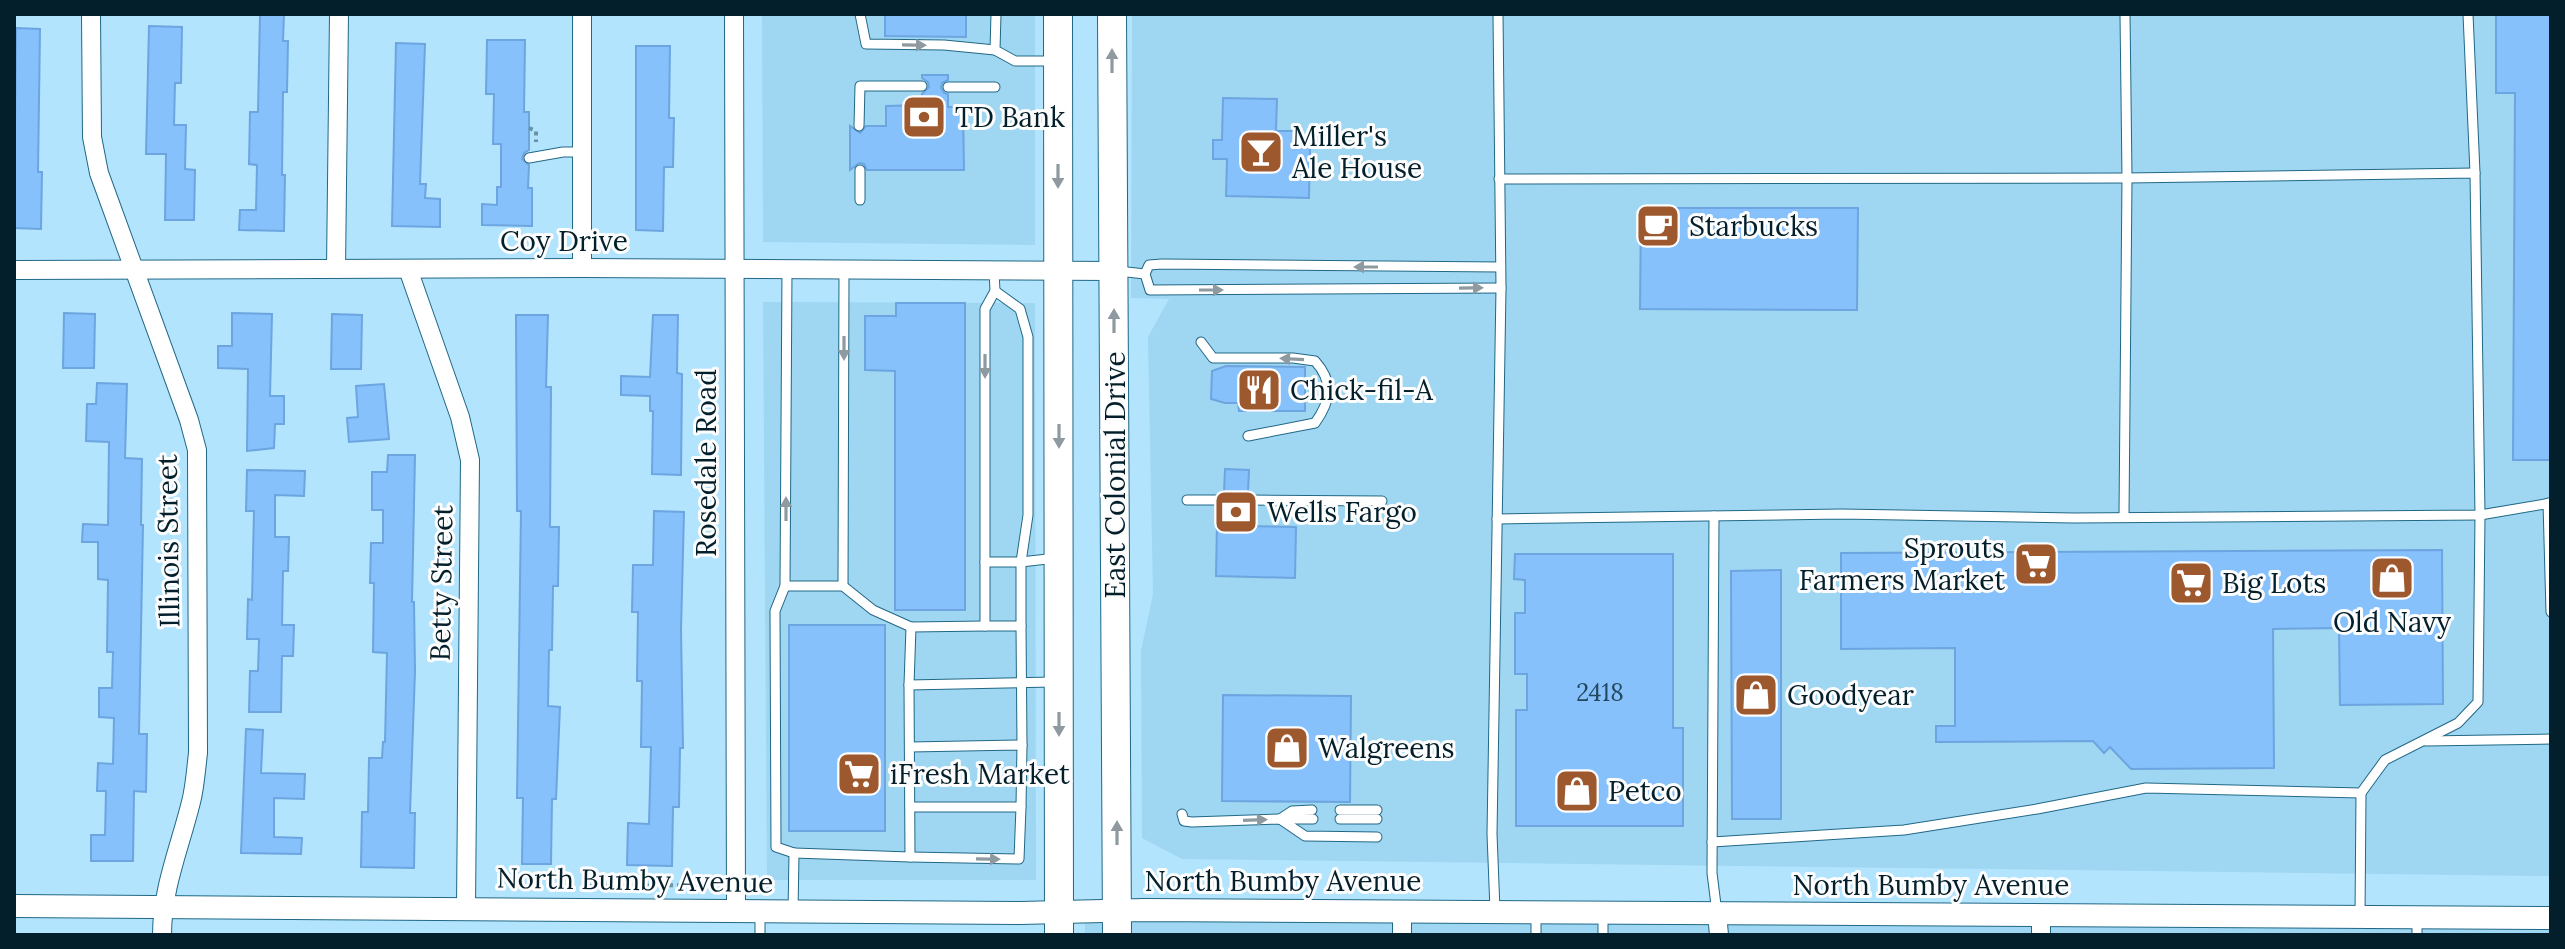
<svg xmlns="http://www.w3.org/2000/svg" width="2565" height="949" font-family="Lora,serif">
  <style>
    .built { fill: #9fd6f2 }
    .building { fill: #87c1fc; stroke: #6ca5df; stroke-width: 2 }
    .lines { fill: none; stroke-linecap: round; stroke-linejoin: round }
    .service-casing { stroke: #216886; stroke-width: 11 }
    .minor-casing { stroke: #216886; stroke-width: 20 }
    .tertiary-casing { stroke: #216886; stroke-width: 24 }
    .trunk-casing { stroke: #216886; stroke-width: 30 }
    .path { stroke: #6992a6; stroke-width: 4; stroke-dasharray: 4 4; stroke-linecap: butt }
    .service { stroke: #fff; stroke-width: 9 }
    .minor { stroke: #fff; stroke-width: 18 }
    .tertiary { stroke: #fff; stroke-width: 22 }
    .trunk { stroke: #fff; stroke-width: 28 }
    .oneway { fill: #8e9aa0 }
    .labels { text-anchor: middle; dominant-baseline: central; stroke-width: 6; stroke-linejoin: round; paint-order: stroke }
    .number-label { font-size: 24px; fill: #244860 }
    .poi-label { font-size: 28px; fill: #031f2c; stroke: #fdfdfd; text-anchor: start }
    .street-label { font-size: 28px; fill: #031f2c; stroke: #fdfdfd }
  </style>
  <rect width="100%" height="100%" fill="#b2e4fe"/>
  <g class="built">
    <path d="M762,14H1035V245L763,242Z"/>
    <path d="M1132,14H2551V876L1182,859L1142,838L1141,651L1153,594L1148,337L1169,299L1131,298Z"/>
    <path d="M763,302L1035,303L1036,880H767Z"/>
    <path d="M1085,911L2551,918V935H1085Z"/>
  </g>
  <g class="building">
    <path d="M260,14H284L283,41H288L287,92H283L282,175H285L284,231L239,230L240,210H256L257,165L249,164L250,112H258Z"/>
    <path d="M885,14H966V37L885,36Z"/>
    <path d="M2496,14H2551V460H2513L2515,93H2496Z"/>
    <path d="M149,26L182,27L181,83H175L174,125H186L185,169L195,170L194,220H165L166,154H146Z"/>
    <path d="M16,28L40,29L38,172H42L41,229L14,228Z"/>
    <path d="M487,40H525L524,112H529V150L524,153L522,159L529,165L528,188H532V226L482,225V204L497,205V187H501V144H493L494,94H486Z"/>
    <path d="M396,43L425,44L420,184H426L425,198L440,199V227L392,226Z"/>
    <path d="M636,46H670L669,118H674L673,167H664L663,231L636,230Z"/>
    <path d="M922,75H948V80L942,83L941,88L944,93L948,94V107H963L964,170H867L864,164L859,163L850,170V126L860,133L866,126H886V106L922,105V94L929,87L928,82L922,78Z"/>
    <path d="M1223,98L1277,99L1276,131H1298L1297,145L1310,146L1309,198L1226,196L1227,159H1213V140H1222Z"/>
    <path d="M1641,208H1858L1857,310L1640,309Z"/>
    <path d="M896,303H965V610H895V371L865,370V316H896Z"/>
    <path d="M64,313L95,314L94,368H63Z"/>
    <path d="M232,313L272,314L270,396H284V424H275L274,448L247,451L248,369L218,368V346H232Z"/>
    <path d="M332,314L362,315L361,369H331Z"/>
    <path d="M516,315H548L546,387H551L550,527H559L558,586H553L552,650H549L548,706L560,707L556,799H552L551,864H522L523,798H517L521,511H517Z"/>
    <path d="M653,315H678L677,373L682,374L681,475L652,474L653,411H650V396L621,395V376L650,377Z"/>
    <path d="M1226,366L1305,367V411H1239L1238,403H1225L1211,399L1212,371Z"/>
    <path d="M97,383L127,384L125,458L142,459L141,525H143L139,734H147L146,792L134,791L133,861H91V835H105L106,791H97L98,763L113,764L114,718L99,717V688H112L113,652H107L108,580L98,579V542H82L83,524L108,525L109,442L86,441L87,404H96Z"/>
    <path d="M384,384L389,439L349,442L347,418L358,417L356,386Z"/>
    <path d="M388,455H415L412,602H414L415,671L410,813H415L414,868L361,867L362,812H368L369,758H382L383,742H385L387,653L373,652L374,583H370L371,543H383V510H372V472H387Z"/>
    <path d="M1225,469L1249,470L1248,492L1241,499L1242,504L1248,508V526L1296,527L1295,578L1216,576L1217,524H1223L1224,508L1231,501L1230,496L1224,493Z"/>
    <path d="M247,470L305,471L304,496L275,495V537H289L288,571H283L282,625H294L293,656H282L281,712H249L250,671H258L259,639H247L248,599L252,600L254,511H246Z"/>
    <path d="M654,511L684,512L681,630L683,748H680L679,807H673L672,866L627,865L628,823L649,824L651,747H641L642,681H637L638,612H632L633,565H653Z"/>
    <path d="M2442,550L2443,704L2340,705L2339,628L2273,629L2274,768L2131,769L2110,747L2104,753L2093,741L1936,742V726H1955V648L1841,649V553Z"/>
    <path d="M1515,554H1673V728H1683V826H1516V710H1527V674H1515V613H1525V580L1514,579Z"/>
    <path d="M1781,570V819H1732L1731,571Z"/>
    <rect x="789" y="625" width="96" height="206"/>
    <path d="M1223,695L1351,696L1350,802L1222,801Z"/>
    <path d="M246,729L263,730L261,773L305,774L304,799L274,798V837L302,838L301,854L241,853Z"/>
  </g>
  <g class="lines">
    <g class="service-casing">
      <g id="service">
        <path d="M860,14L866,44L944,45L995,50"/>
        <path d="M996,14L995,50L1015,61H1057"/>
        <path d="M2468,14L2475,173"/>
        <path d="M948,87H995"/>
        <path d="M859,126L860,86H922"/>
        <path d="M529,158L563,152H582"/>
        <path d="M860,170V200"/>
        <path d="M1499,179L2127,178L2475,173L2480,515L2478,702L2458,723L2385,760L2361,793L2146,788L2037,809L1904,830L1712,842"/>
        <path d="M1500,267L1162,264L1149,265L1145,274L1150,290L1501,288"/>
        <path d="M787,270L785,586L775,611L776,847L794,853"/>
        <path d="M994,271L995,291L985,309V626H1021L1022,745"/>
        <path d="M1118,271L1145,274"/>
        <path d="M995,291L1020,309L1028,337V515L1021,562L1056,558"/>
        <path d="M1201,342L1213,358H1293L1315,361C1334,382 1331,401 1315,423L1248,436"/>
        <path d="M1187,500H1224"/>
        <path d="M1248,500L1382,501"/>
        <path d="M2548,503L2551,612"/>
        <path d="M1714,516L1712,873L1717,913"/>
        <path d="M2124,516L2127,178L2125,14"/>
        <path d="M1497,519L1841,514L2074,518L2480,515L2551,503"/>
        <path d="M985,562H1021V626"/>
        <path d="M785,586H843L873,610L911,627"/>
        <path d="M843,586L844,270"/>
        <path d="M909,685L911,627L985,626"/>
        <path d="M2426,741L2551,739"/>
        <path d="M910,747L1022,745L1021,807"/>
        <path d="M910,807H1021L1019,859L910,857"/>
        <path d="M1340,810H1377"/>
        <path d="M1182,814L1184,821L1192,822L1280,819L1305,836L1377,837"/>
        <path d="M1280,819L1292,811L1312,810"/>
        <path d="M1280,819H1313"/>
        <path d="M1340,819H1377"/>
        <path d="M1495,910L1492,834L1501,288L1498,14"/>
        <path d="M793,912L794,853L910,857L909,685L1054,682"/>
        <path d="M2360,916L2361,793"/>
        <path d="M2417,916V935"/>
        <path d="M760,935V912"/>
        <path d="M1536,935V912"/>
        <path d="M1603,935V914"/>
      </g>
    </g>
    <g class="minor-casing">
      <g id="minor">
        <path d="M91,14L92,137L99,173L189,420L197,450L198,753C196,769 195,787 191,802C180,847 162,888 162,935"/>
        <path d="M582,14V268"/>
        <path d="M734,14L736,912"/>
        <path d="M336,269L339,14"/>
        <path d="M408,269L460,417L470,460L466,908"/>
        <path d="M14,270L582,268L1114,271"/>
        <path d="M1717,913L1719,935"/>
        <path d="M1402,935V911"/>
        <path d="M2041,935V915"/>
      </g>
    </g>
    <g class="tertiary-casing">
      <path id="tertiary" d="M14,906L1020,913L1144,910L2551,918"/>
    </g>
    <g class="trunk-casing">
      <g id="trunk">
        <path d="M1058,14L1059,935"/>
        <path d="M1112,14L1117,935"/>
      </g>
    </g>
    <g class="path">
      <path d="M529,128L536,131V142"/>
      <path d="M589,886L706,885"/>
    </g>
    <use href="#service" class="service"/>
    <use href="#minor" class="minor"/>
    <use href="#tertiary" class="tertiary"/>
    <use href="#trunk" class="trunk"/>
  </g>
  <defs><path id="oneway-solid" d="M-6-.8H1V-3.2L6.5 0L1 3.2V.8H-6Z" transform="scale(2)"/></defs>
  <g class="oneway">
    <use href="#oneway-solid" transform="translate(914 45) rotate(1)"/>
    <use href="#oneway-solid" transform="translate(1112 61) rotate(-90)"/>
    <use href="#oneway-solid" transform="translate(1058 176) rotate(90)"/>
    <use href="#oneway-solid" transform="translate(1366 267) rotate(-180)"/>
    <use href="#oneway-solid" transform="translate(1471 288) rotate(-1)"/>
    <use href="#oneway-solid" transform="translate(1211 290)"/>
    <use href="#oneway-solid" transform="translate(1114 321) rotate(-90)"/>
    <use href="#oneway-solid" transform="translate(844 348) rotate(90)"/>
    <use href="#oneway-solid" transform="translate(1292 359) rotate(-177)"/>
    <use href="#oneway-solid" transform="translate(985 366) rotate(90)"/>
    <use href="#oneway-solid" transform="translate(1059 436) rotate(90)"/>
    <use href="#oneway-solid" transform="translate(786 509) rotate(-90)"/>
    <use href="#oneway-solid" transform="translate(1059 724) rotate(90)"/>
    <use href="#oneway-solid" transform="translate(1255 820) rotate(-2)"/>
    <use href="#oneway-solid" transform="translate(1117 833) rotate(-90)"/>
    <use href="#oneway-solid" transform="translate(988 859) rotate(1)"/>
  </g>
  <defs>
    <g id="bank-square" transform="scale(2.3)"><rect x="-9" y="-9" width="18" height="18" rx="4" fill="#9e582e" stroke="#fdfdfd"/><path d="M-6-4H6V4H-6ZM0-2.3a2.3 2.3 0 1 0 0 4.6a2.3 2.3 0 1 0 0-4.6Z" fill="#fff"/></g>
    <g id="bar-square" transform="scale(2.3)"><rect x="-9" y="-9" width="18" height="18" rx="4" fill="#9e582e" stroke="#fdfdfd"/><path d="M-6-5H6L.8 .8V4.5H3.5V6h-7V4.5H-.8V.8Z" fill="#fff"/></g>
    <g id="cafe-square" transform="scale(2.3)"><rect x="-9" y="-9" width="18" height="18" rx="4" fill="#9e582e" stroke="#fdfdfd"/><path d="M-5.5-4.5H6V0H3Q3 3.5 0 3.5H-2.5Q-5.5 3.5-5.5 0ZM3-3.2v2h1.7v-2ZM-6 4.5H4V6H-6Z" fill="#fff"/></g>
    <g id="restaurant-square" transform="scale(2.3)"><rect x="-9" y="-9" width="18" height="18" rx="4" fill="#9e582e" stroke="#fdfdfd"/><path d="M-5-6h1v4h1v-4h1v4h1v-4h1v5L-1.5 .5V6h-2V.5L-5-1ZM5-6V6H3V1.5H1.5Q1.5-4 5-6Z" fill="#fff"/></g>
    <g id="supermarket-square" transform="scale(2.3)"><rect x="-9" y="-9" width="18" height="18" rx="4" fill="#9e582e" stroke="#fdfdfd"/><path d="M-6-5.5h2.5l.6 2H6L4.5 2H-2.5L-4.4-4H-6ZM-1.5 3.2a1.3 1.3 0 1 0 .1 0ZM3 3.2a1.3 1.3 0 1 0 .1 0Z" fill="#fff"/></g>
    <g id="shop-square" transform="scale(2.3)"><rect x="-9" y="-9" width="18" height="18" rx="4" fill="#9e582e" stroke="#fdfdfd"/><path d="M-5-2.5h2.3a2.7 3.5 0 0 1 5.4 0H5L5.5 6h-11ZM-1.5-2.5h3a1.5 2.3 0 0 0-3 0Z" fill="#fff"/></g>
  </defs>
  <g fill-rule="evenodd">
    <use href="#bank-square" x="924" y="117"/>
    <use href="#bar-square" x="1261" y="152"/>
    <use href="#cafe-square" x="1658" y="226"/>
    <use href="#restaurant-square" x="1259" y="390"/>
    <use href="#bank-square" x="1236" y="512"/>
    <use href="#supermarket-square" x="2036" y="564"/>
    <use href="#shop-square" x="2392" y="578"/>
    <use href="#supermarket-square" x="2191" y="583"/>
    <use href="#shop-square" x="1756" y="695"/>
    <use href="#shop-square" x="1287" y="748"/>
    <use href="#supermarket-square" x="859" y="774"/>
    <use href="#shop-square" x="1577" y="791"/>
  </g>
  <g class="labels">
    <g class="number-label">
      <text x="1600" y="692">2418</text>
    </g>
    <g class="poi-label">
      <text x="955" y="117">TD Bank</text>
      <text x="1292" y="136">Miller's<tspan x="1292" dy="32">Ale House</tspan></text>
      <text x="1689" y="226">Starbucks</text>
      <text x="1290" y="390">Chick-fil-A</text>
      <text x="1267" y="512">Wells Fargo</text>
      <text x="2005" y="548" text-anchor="end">Sprouts<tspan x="2005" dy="32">Farmers Market</tspan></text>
      <text x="2222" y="583">Big Lots</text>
      <text x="2392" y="622" text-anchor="middle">Old Navy</text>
      <text x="1787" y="695">Goodyear</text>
      <text x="1318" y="748">Walgreens</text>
      <text x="890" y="774">iFresh Market</text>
      <text x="1608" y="791">Petco</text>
    </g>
    <g class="street-label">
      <text x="564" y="241">Coy Drive</text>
      <text transform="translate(706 463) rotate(-90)">Rosedale Road</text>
      <text transform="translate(1115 475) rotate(-90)">East Colonial Drive</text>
      <text transform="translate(168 541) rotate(-91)">Illinois Street</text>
      <text transform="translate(441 583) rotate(-89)">Betty Street</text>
      <text transform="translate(635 880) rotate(1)">North Bumby Avenue</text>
      <text x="1283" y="881">North Bumby Avenue</text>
      <text x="1931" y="885">North Bumby Avenue</text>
    </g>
  </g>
  <rect width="2565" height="949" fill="none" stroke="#031f2c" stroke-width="32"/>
</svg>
